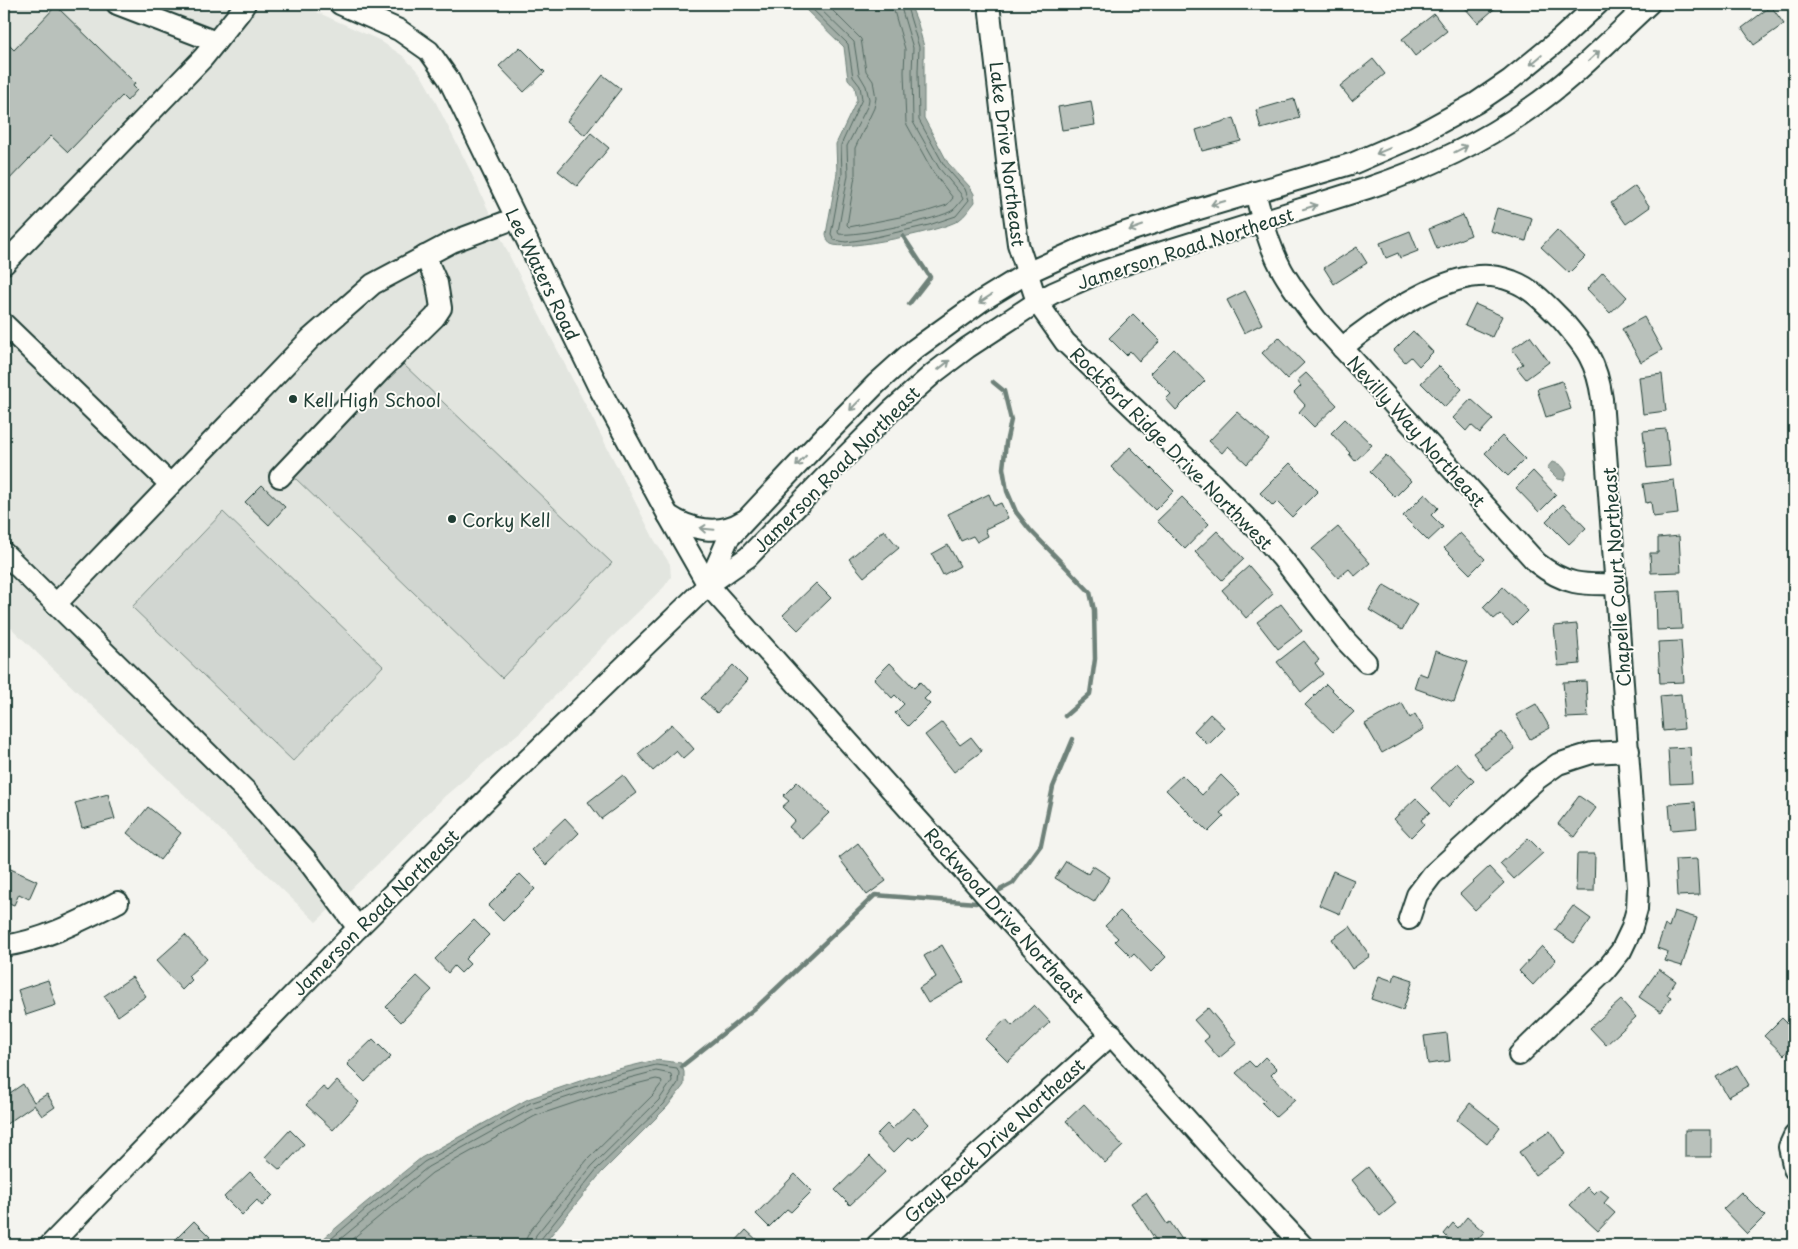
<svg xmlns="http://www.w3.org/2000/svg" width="1798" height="1249" font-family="'Playpen Sans',sans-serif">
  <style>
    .built { fill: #e2e5df }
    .green { fill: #d1d6d1; stroke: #788a82 }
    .water { fill: #a3aea7; stroke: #6e8179 }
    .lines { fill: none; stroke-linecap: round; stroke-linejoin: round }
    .shore { stroke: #546a62; stroke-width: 1 }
    .stream { stroke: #6e8179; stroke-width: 4.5 }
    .building { fill: #b9c1bb; stroke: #1f3d34 }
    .minor-casing { stroke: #1f3d34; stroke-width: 24 }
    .minor { stroke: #fdfcf7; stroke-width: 20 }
    .oneway { stroke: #8e9c96 }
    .poi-dot { fill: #1f3d34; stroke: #fdfcf7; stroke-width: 2 }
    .labels { text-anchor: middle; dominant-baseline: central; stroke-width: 4; stroke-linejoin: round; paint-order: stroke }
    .street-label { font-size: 18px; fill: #1f3d34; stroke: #fdfcf7 }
    .poi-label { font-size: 18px; fill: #1f3d34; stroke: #fdfcf7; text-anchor: start }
  </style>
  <rect width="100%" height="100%" fill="#f4f4ef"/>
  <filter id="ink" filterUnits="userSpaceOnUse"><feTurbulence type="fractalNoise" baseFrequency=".02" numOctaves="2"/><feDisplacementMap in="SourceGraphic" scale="10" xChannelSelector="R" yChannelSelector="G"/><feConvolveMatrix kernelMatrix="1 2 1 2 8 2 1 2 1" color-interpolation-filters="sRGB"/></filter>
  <g filter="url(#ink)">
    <path class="built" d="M4,4H299L379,40L403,56L421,75L429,89L468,166L510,257L655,541L670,564L671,577L664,587L610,639L520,732L445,796L379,863L316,922L4,621Z"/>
    <g class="green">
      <path d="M402,363L612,563L502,678L293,476Z"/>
      <path d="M223,512L383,666L293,761L132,607Z"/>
    </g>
    <g class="water">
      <path d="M800,4H910L918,24L924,47V118L948,163L970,187L974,194L975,202C970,208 965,216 959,220C946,230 843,252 831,244C827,242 827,238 826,234L837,173L836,144L857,100L855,87L848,79L844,47Z"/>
      <path d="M1552,462C1561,464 1563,466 1567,474L1564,480L1558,479L1547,468Z"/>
      <path d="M656,1060L681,1063L684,1072V1085L667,1107L601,1173L543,1245H316L363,1205L421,1158L528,1099L606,1072Z"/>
    </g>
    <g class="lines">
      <g class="shore">
        <path d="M807,4L848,44L853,77L860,86L862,99L841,145L842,174L831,234L834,240L846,242L867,239L929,225L956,216L969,200L965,189L944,165L919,120L918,71L919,47L906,4"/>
        <path d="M815,4L854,42L859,74L866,86L869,99L868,105L847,146L848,175L838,232L839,234C855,237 941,219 953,210C956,208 960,202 963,199L960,193L939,168L913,122L912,72L913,48L900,4"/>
        <path d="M826,4L861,39L866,71L873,81L876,98L874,108L855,148V176L847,225L849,227L925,212L947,205L953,198L933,172L906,123L904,72L905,49L892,4"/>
        <path d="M324,1245L366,1209L424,1162L530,1103L608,1077L656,1065L677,1068L679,1073L678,1083L664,1104L597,1169L541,1239L539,1245"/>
        <path d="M333,1245L428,1167L532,1109L610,1083L656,1071L671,1074L672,1081L659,1100L592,1166L536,1235L533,1245"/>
        <path d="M345,1245L432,1173L535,1116L612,1090L656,1079L661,1080L662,1083L653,1095L587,1160L530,1231L526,1239V1245"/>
      </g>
      <g class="stream">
        <path d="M903,236L930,277L909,304"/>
        <path d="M993,382L1004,391L1011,420L1006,443L1003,468L1007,491L1016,512L1030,530L1090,592L1094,610L1095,659L1090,694L1065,716"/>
        <path d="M1000,890L1013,883L1041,845L1053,787L1073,739"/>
        <path d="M682,1066L759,1005L875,895L976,903"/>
      </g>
    </g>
    <g class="building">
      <path d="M1470,4H1500L1478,23L1465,8Z"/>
      <path d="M56,6L135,83L133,86L137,90L127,101L122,96L68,152L51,136L4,185V40L14,50Z"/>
      <path d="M1771,6L1784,24L1754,45L1742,28Z"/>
      <path d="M1434,14L1447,31L1415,56L1402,39Z"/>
      <path d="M520,47L545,72L524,92L499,66Z"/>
      <path d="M1373,59L1385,74L1352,101L1340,86Z"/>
      <path d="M603,75L621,89L585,135L567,121Z"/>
      <path d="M1294,99L1300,118L1261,129L1256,110Z"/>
      <path d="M1091,101L1095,125L1062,130L1058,107Z"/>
      <path d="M1234,118L1241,141L1202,151L1196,130Z"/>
      <path d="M591,133L609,148L577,186L558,171Z"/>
      <path d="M1635,186L1650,207L1626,224L1611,203Z"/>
      <path d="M1497,208L1532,218L1526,241L1490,231Z"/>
      <path d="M1463,215L1471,235L1437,249L1429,229Z"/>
      <path d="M1557,230L1585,257L1569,273L1541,247Z"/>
      <path d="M1410,231L1418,251L1400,258L1398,253L1386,258L1380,243Z"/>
      <path d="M1357,247L1367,263L1334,284L1324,268Z"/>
      <path d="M1603,272L1627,297L1610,313L1587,289Z"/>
      <path d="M1245,291L1262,324L1244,333L1227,300Z"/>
      <path d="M1475,304L1502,316L1492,337L1465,325Z"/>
      <path d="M1133,314L1160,341L1139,361L1130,351L1126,355L1109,338Z"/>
      <path d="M1644,317L1662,350L1641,362L1622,329Z"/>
      <path d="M1413,331L1433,352L1419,366L1411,357L1405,362L1394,350Z"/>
      <path d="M1530,336L1549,362L1526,379L1517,368L1523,364L1512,349Z"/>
      <path d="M1279,337L1304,363L1287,379L1262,353Z"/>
      <path d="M1174,349L1205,381L1176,410L1166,399L1171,394L1150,373Z"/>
      <path d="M1439,366L1462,389L1445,407L1421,383Z"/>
      <path d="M1306,373L1337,405L1314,427L1299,412L1305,405L1294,393L1301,386L1297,381Z"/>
      <path d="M1662,374L1666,411L1643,414L1639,377Z"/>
      <path d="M1562,381L1571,409L1546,417L1537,389Z"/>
      <path d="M1471,399L1493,419L1480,433L1471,425L1466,431L1453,418Z"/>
      <path d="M1237,412L1269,440L1247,464L1228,446L1222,453L1209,441Z"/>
      <path d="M1345,419L1372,445L1355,461L1349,454L1350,453L1331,433Z"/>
      <path d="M1666,429L1670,466L1647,468L1643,431Z"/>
      <path d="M1502,436L1525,459L1508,476L1485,453Z"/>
      <path d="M1130,447L1174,491L1155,510L1111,467Z"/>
      <path d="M1386,455L1411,481L1395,497L1370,472Z"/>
      <path d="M1290,463L1318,491L1292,517L1277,502L1273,506L1260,493Z"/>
      <path d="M1533,471L1556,495L1539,512L1516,488Z"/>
      <path d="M1674,480L1678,514L1653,517L1651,502L1646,503L1643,484Z"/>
      <path d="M262,485L285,507L269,525L245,502Z"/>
      <path d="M989,494L994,506L1001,503L1008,518L985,529L988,536L977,542L973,536L961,541L948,514Z"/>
      <path d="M1425,494L1438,508L1431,515L1443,527L1428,541L1403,516Z"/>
      <path d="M1182,497L1209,524L1185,549L1157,521Z"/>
      <path d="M1563,504L1586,528L1569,544L1546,521Z"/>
      <path d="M1338,527L1370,563L1355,576L1349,569L1338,578L1312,549Z"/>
      <path d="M884,530L899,548L864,577L849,559Z"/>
      <path d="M1217,531L1244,559L1222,580L1195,552Z"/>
      <path d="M1460,533L1485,559L1470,574L1444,548Z"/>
      <path d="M1679,536L1681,572L1651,573L1650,553H1658V538Z"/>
      <path d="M948,545L960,566L943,575L932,554Z"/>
      <path d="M1249,566L1273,594L1246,618L1222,590Z"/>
      <path d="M816,583L831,598L798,630L783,615Z"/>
      <path d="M1384,585L1417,604L1402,630L1369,610Z"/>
      <path d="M1503,587L1528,611L1513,626L1500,614L1494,619L1483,607Z"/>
      <path d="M1680,591L1682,629L1657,630L1656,592Z"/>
      <path d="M1281,604L1302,631L1278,649L1257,622Z"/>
      <path d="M1577,624L1580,664L1558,666L1554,626Z"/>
      <path d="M1304,641L1319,660L1315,663L1323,674L1301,692L1277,662Z"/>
      <path d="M1681,641L1684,682L1660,683L1658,642Z"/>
      <path d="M1435,651L1468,662L1454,702L1414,688L1419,673L1427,676Z"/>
      <path d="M890,663L914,688L920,682L930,693L924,699L930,704L908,726L895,713L904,704L895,695L892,698L874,679Z"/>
      <path d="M733,665L748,680L717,713L701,698Z"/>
      <path d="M1586,681L1588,717L1566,718L1563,682Z"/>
      <path d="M1326,684L1354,712L1333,732L1305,705Z"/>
      <path d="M1681,694L1684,729L1663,731L1660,696Z"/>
      <path d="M1402,703L1410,718L1415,714L1424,729L1382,753L1365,724Z"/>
      <path d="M1536,704L1550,728L1530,739L1516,715Z"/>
      <path d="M1210,714L1225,728L1208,745L1194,731Z"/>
      <path d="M942,722L960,745L971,737L982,751L954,772L925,735Z"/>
      <path d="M672,724L694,749L683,759L676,751L653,771L638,754Z"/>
      <path d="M1502,732L1515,749L1486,770L1473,753Z"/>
      <path d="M1690,747L1692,783L1670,784L1668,748Z"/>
      <path d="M1457,763L1474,781L1448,807L1431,788Z"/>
      <path d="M623,775L636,793L601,819L588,802Z"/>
      <path d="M1182,775L1202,795L1221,775L1240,794L1220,813L1224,816L1208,832L1166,790Z"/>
      <path d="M797,782L829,813L802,839L789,827L795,820L782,807L789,801L783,796Z"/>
      <path d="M108,794L115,819L82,828L75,803Z"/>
      <path d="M1579,796L1596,808L1575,837L1558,824Z"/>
      <path d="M1416,798L1430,812L1421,820L1424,824L1411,837L1394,819Z"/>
      <path d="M1695,802L1697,828L1671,830L1669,804Z"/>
      <path d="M148,807L181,833L160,860L127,833Z"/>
      <path d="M565,818L579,833L546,865L531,850Z"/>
      <path d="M1528,838L1543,853L1514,879L1500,864Z"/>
      <path d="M858,843L886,881L867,895L839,858Z"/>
      <path d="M1577,854H1595L1594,891H1576Z"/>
      <path d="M1697,859L1699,895L1677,896L1675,860Z"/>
      <path d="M1066,861L1088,874L1093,866L1110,877L1094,902L1055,878Z"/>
      <path d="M4,866L37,881L29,899L19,894L14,905L4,901Z"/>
      <path d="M1489,867L1504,883L1475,910L1460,894Z"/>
      <path d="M1333,871L1354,880L1340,914L1319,905Z"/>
      <path d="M520,874L535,889L503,921L488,906Z"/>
      <path d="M1573,906L1591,919L1574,943L1555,930Z"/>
      <path d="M1120,911L1166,957L1151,972L1134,954L1131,957L1115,941L1118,938L1105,926Z"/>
      <path d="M1674,911L1697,918L1682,966L1665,961L1668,952L1657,948L1665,925L1669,927Z"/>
      <path d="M474,920L489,935L465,959L470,964L461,973L454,966L448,973L435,959Z"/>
      <path d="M1350,926L1370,956L1352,969L1332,939Z"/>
      <path d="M185,935L207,959L188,976L192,980L182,990L156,961Z"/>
      <path d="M942,945L964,982L928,1003L919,988L936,977L924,956Z"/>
      <path d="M1542,946L1556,960L1533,985L1519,971Z"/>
      <path d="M1659,969L1676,981L1667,995L1671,997L1661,1012L1639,997Z"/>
      <path d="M1395,974L1413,980L1403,1010L1371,999L1379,976L1393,981Z"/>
      <path d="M417,976L432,990L401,1022L386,1007Z"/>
      <path d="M132,977L146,996L118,1016L104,996Z"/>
      <path d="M48,980L56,1005L26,1015L18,990Z"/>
      <path d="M1621,1000L1636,1017L1606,1045L1590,1028Z"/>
      <path d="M1034,1005L1050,1022L1008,1062L985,1039L1006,1019L1012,1026Z"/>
      <path d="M1208,1008L1237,1043L1219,1058L1204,1041L1209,1037L1194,1020Z"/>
      <path d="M1782,1018L1790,1026L1794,1021V1044L1784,1055L1764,1036Z"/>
      <path d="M1447,1033L1450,1061L1428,1064L1424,1036Z"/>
      <path d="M373,1039L391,1057L365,1082L347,1064Z"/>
      <path d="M1265,1057L1277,1069L1271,1075L1295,1100L1276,1117L1262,1103L1265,1100L1236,1073L1249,1061L1255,1067Z"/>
      <path d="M1737,1065L1749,1085L1728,1097L1716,1077Z"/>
      <path d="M337,1081L359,1102L333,1130L306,1105L323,1087L328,1091Z"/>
      <path d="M23,1084L34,1102L47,1094L55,1107L42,1116L34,1105L5,1125L4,1122V1097Z"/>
      <path d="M1470,1103L1500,1127L1487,1144L1457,1120Z"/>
      <path d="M1084,1104L1123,1146L1105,1163L1066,1121Z"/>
      <path d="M914,1108L929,1124L913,1140L909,1137L893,1153L876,1135L887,1124L892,1129Z"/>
      <path d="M290,1130L304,1144L280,1170L265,1157Z"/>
      <rect x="1685" y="1130" width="26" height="27"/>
      <path d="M1550,1131L1565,1154L1535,1175L1519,1152Z"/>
      <path d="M870,1156L885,1172L850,1205L835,1190Z"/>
      <path d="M1368,1167L1396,1203L1380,1216L1352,1180Z"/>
      <path d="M250,1172L273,1195L262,1206L257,1200L242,1215L224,1197Z"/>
      <path d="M795,1174L812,1191L791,1212L787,1209L769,1227L756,1214Z"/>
      <path d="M1587,1187L1594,1194L1599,1189L1609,1197L1604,1203L1615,1213L1598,1231L1570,1205Z"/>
      <path d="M1741,1192L1765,1216L1747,1234L1723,1209Z"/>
      <path d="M1146,1193L1167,1224L1170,1222L1183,1241L1177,1245H1159L1131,1203Z"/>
      <path d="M1467,1217L1484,1232L1473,1244L1474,1245H1444L1449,1239L1444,1234L1453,1223L1458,1228Z"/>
      <path d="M194,1221L210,1237L202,1245H170Z"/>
      <path d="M746,1230L759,1242L755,1245H732Z"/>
      <path d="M1776,1237L1781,1245H1764Z"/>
    </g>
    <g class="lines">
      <g class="minor-casing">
        <g id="minor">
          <path d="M117,4L216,42"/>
          <path d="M340,4L399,30L429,51L448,78L598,386L668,515L708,585L1223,1160L1302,1245"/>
          <path d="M989,4L1008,170L1018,244L1037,302L1065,342L1208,479L1256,528L1282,558L1345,640L1366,662"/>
          <path d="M1255,192C1262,219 1269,246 1282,270C1292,288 1304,303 1316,319L1537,563C1565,585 1582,585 1616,584"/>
          <path d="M4,264L203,58L240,12L245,4"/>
          <path d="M4,324L170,484"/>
          <path d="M1342,348C1374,321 1436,279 1478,276C1489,275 1502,277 1512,281C1532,288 1547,305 1562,320C1586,348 1597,362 1602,399L1638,887L1637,909L1631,930L1621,951L1605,971L1519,1055"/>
          <path d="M280,477L381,370L435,317L441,308L437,283L425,256"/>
          <path d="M668,515C690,530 719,536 743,521"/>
          <path d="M4,553L247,792L310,864L358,928"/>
          <path d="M708,585L728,539L819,442L876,384L915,349L983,300L1027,273L1080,249L1120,234L1182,214L1354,163L1414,137L1476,103L1510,80L1560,39L1598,4"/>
          <path d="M56,604L311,338L373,284L452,242L516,218"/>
          <path d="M1409,919L1417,895L1432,875L1537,779L1558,764L1576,758L1592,753L1629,751"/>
          <path d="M4,946C45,940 82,920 118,902"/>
          <path d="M1794,1136L1789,1147L1794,1169"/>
          <path d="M50,1245L358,928L490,796L708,585L748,557L831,471L891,411L934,373L967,348L1037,302L1053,293L1101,272L1134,261L1368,188C1425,169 1480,144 1529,109C1573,79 1610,40 1649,4"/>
          <path d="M877,1245L1112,1034"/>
        </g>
      </g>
      <use href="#minor" class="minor"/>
    </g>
    <defs><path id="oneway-shaft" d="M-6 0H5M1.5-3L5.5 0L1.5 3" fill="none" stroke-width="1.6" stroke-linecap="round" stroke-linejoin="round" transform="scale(1.25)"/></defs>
    <g class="oneway">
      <use href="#oneway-shaft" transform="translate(1594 56) rotate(-43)"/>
      <use href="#oneway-shaft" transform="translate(1536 60) rotate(140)"/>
      <use href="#oneway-shaft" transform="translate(1461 149) rotate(-27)"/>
      <use href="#oneway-shaft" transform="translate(1383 151) rotate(157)"/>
      <use href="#oneway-shaft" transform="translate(1218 203) rotate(164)"/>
      <use href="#oneway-shaft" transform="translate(1310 207) rotate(-17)"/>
      <use href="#oneway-shaft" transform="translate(1136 228) rotate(161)"/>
      <use href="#oneway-shaft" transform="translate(985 299) rotate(147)"/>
      <use href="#oneway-shaft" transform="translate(944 365) rotate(-38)"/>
      <use href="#oneway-shaft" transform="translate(855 405) rotate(134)"/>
      <use href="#oneway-shaft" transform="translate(801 461) rotate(133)"/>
      <use href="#oneway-shaft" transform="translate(707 529) rotate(-175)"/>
    </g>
  </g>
  <g class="poi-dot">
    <circle cx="293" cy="399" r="5"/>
    <circle cx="452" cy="519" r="5"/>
  </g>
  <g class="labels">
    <g class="street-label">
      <text transform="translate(1008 154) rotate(83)">Lake Drive Northeast</text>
      <text transform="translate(1185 248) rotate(-18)">Jamerson Road Northeast</text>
      <text transform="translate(543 274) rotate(64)">Lee Waters Road</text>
      <text transform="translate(1417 431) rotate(48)">Nevilly Way Northeast</text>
      <text transform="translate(1172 448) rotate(45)">Rockford Ridge Drive Northwest</text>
      <text transform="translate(836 469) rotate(-45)">Jamerson Road Northeast</text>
      <text transform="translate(1616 577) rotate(-94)">Chapelle Court Northeast</text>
      <text transform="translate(375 912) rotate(-45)">Jamerson Road Northeast</text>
      <text transform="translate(1005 915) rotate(48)">Rockwood Drive Northeast</text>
      <text transform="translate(994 1140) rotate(-42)">Gray Rock Drive Northeast</text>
    </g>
    <g class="poi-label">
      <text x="303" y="399">Kell High School</text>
      <text x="462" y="519">Corky Kell</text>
    </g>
  </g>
  <rect width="1798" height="1249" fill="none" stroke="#fdfcf7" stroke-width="20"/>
  <rect x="10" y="10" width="1778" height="1229" fill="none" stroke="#1f3d34" stroke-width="2" filter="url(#ink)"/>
</svg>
